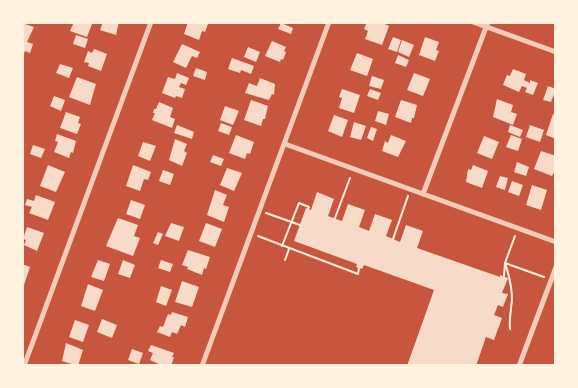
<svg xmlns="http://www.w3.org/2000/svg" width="578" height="388" font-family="Cabin,sans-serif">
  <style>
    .building { fill: #f7dbc8 }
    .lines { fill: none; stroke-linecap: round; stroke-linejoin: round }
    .path { stroke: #fff3e0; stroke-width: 2 }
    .minor { stroke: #f1ccb7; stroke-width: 5 }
  </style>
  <rect width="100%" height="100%" fill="#c8553d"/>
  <g class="building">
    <path d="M74,22H87L92,24L87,37L70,31Z"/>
    <path d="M103,22H119L116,35L100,30Z"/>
    <path d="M188,22L208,24L205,32L202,31L199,40L184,34Z"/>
    <path d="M367,22H380L389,26L382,45L365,39L368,31L364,29Z"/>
    <path d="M22,23L34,27L27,42L33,44L30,53L25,51L23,56Z"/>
    <path d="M281,23L293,28L291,34L278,29Z"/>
    <path d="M76,35L88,39L85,48L73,44Z"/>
    <path d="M393,37L401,40L397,52L388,49Z"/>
    <path d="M425,37L439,42L436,50L439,51L435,61L419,55Z"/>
    <path d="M402,40L414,45L409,57L398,52Z"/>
    <path d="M272,41L286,47L284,51L286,52L283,60L281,59L280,62L265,56Z"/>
    <path d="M182,44L200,52L197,58L192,56L186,68L173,62Z"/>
    <path d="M248,47L260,52L256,62L244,57Z"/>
    <path d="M94,49L107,54L101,71L88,66L89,63L84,62L88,51L92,53Z"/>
    <path d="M357,53L373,59L367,76L350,70Z"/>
    <path d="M398,55L409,60L406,67L395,63Z"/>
    <path d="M232,58L254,66L251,74L241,70L240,73L228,69Z"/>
    <path d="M60,64L73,68L69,78L56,73Z"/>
    <path d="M196,68L207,72L205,80L193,76Z"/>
    <path d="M513,69L526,74L524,80L530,83V80L538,83L533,95L525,92L527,88L522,86L519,92L503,85L507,75L510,76Z"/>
    <path d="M177,73L189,78L186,85L181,83L179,87L185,89L182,98L176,96L175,98L162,93L168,77L175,79Z"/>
    <path d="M414,73L430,79L423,96L407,90Z"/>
    <path d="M372,76L384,80L381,89L369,86Z"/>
    <path d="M77,77L96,84L90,105L69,97Z"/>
    <path d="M260,78L275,84L274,95L272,94L269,100L245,93L249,83L257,86Z"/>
    <path d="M548,86L556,89L551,102L543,100Z"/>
    <path d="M342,89L360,95L354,113L339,108L342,98L339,97Z"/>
    <path d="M370,89L381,93L378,100L367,96Z"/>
    <path d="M54,96L65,100L61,111L50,106Z"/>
    <path d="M497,99L513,105L511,112L517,114L513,125L493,117Z"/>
    <path d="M251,100L268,106L265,119H263L261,126L244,120Z"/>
    <path d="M401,100L417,105L414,118H412L411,123L395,117Z"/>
    <path d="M159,102L173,108L170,117L175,119L172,128L152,120L155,113H153L154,109H156Z"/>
    <path d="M225,106L239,111L233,125L220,120Z"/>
    <path d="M378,111L389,114L386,125L375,121Z"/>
    <path d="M66,112L80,117L78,123L81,124L77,134L60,128Z"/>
    <path d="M553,114L556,115V139L546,135Z"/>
    <path d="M334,115L348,120L342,137L328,131Z"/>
    <path d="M354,122L366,126L361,140L350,137Z"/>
    <path d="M221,123L232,127L229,135L218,131Z"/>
    <path d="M177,125L194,132L192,139L174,133Z"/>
    <path d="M510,125L523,130L520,137L508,132Z"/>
    <path d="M530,125L544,130L540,142L526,137Z"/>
    <path d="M371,127L377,129L373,141L367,138Z"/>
    <path d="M57,134L76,141L73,153L71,152L69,158L54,152L58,142L55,141Z"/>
    <path d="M236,135L254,142L250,154L247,153L245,159L229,153Z"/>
    <path d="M391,135L406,141L398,157L382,151L385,141L388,143Z"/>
    <path d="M511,135L522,139L518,151L506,147Z"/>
    <path d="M484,136L499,142L492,159L477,153Z"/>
    <path d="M175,139L187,144L184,151L187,153L182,166L169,160Z"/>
    <path d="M143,142L156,146L150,161L138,156Z"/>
    <path d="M33,145L45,149L41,158L30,154Z"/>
    <path d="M541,151L556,156V169L552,176L534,169Z"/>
    <path d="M213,155L224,159L221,166L210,162Z"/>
    <path d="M517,162L529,167L526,176L514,172Z"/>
    <path d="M48,165L65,172L56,192L40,186Z"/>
    <path d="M133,165L151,172L148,180L144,179L140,191L126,186Z"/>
    <path d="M473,165L488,171L482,188L466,182L468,169L471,170Z"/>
    <path d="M227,168L242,173L234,191L220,185Z"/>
    <path d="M163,170L174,174L170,185L159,181Z"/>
    <path d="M500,176L508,178L505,190L496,187Z"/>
    <path d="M512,181L523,185L519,196L508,192Z"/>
    <path d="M532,185L547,190L541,210L526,205Z"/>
    <path d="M215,190L227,195L223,205L229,207L224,222L207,215Z"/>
    <path d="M317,192L334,199L328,216L342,221L348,204L365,210L359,227L369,231L375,214L392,220L386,236L400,242L406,225L423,231L417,248L500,277V275L508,278L502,293L508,294L503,307L498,305L494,315L502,318L494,340L486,337L476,366H407L434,290L364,265L362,269L356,267L357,264L294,241L306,208L311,210Z"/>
    <path d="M36,195L55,202L48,220L29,213L32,207L25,205L27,199L34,201Z"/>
    <path d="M131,200L145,205L140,219L126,214Z"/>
    <path d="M118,218L138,225L134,236L140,238L133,256L106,246Z"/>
    <path d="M171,223L184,227L179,241L165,236Z"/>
    <path d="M206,223L222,229L215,247L199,241Z"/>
    <path d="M27,227L44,233L37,251L24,245L26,240L23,239Z"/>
    <path d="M158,232L163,234L158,245L153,243Z"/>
    <path d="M188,250L210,257L206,269L204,268L202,275L187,269L188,267L182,265Z"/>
    <path d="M98,260L110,264L104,281L91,277Z"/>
    <path d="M123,260L135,265L130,278L118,274Z"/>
    <path d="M161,260L173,264L170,272L158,268Z"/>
    <path d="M22,264L30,267L23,288H22Z"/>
    <path d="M182,281L199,287L192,307L175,302Z"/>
    <path d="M88,284L103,290L95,311L81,306Z"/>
    <path d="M161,286L172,290L166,306L156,302Z"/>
    <path d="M172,312L188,317L185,327L181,325L177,334L172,332L170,337L157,332L160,326L163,327L168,314L171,315Z"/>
    <path d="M102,319L117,325L112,338L97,332Z"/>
    <path d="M75,320L89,325L83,342L69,337Z"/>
    <path d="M66,343L83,350L78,366L62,361Z"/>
    <path d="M151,345L174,353L172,357H174L171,366H163L150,360L153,353L148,351Z"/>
    <path d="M132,349L143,353L139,364L128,360Z"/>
  </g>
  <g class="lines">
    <g class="path">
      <path d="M266,213L300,225"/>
      <path d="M335,218L350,178"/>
      <path d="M258,236L358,274L359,268"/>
      <path d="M393,239L408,196"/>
      <path d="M282,246L299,203L309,207L308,209"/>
      <path d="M285,260L289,249"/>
      <path d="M504,276L505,263L515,236"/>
      <path d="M510,329C509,318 511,310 512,300C512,287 509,275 505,263L544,277"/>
    </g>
    <g class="minor">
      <path d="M473,22L556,52"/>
      <path d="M285,144L556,242"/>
      <path d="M423,194L488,22"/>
      <path d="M24,366L151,22"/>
      <path d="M202,366L329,22"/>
      <path d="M519,366L556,267"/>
    </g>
  </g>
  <rect width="578" height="388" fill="none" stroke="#fff3e0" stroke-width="48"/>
</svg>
